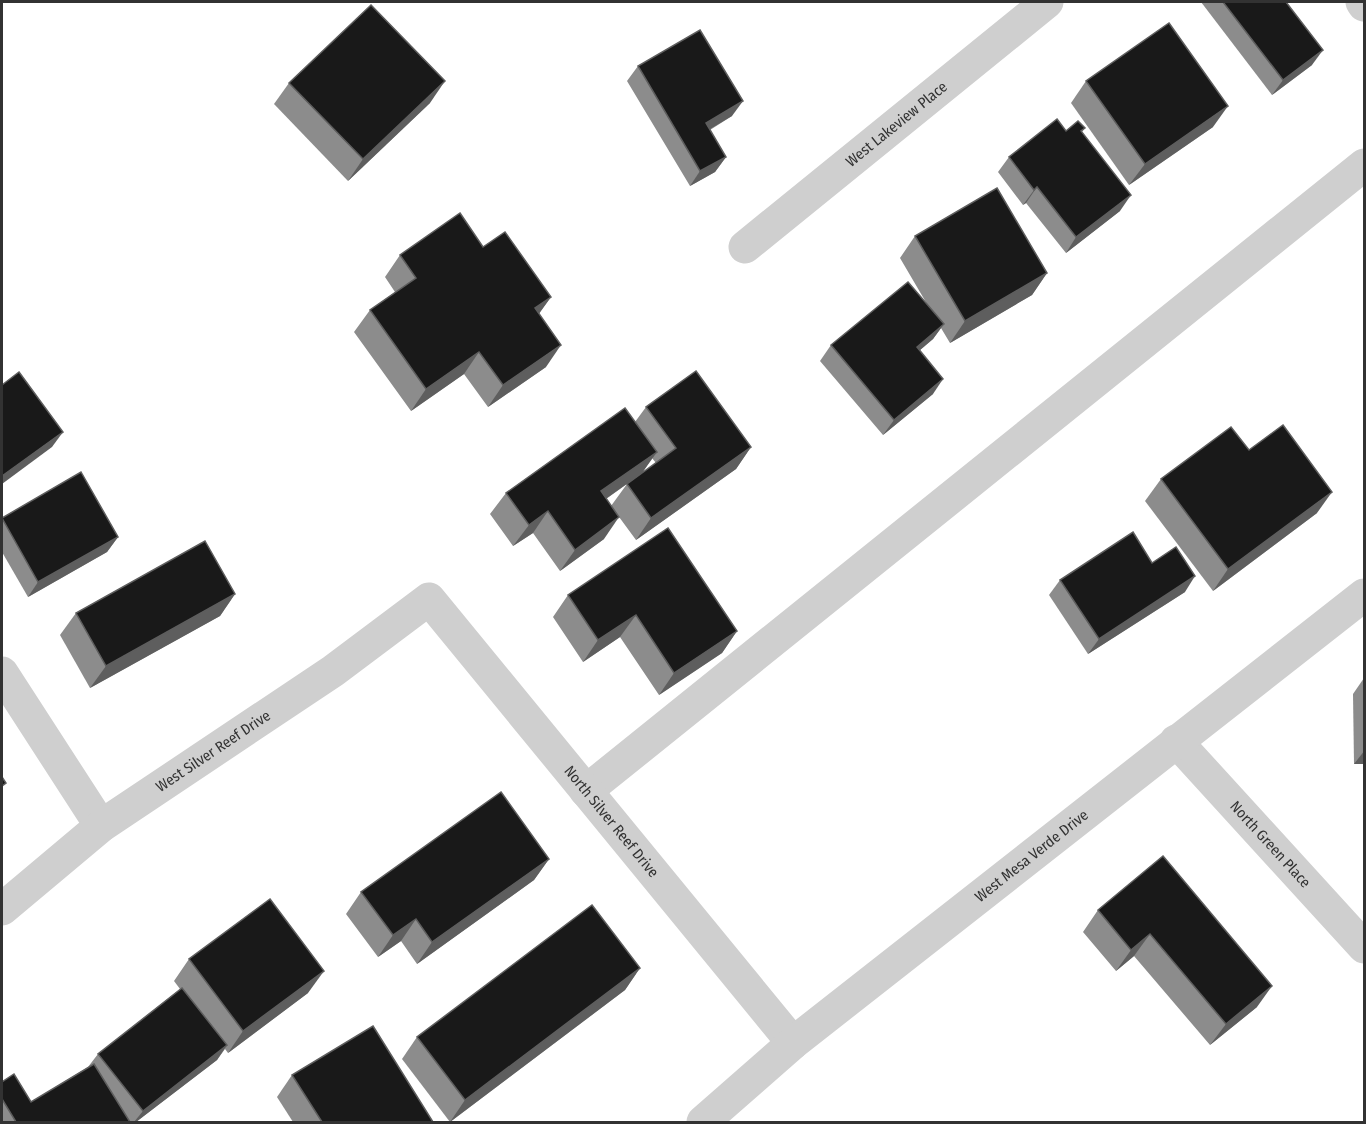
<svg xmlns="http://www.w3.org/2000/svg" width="1366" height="1124" font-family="'Fira Sans Condensed',sans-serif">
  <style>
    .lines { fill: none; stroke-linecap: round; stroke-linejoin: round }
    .minor { stroke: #cfcfcf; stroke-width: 33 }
    .wall { fill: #8c8c8c; fill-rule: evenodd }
    .shaded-wall { fill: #5e5e5e }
    .building { fill: #191919; stroke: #5e5e5e; stroke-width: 1.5 }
    .labels { text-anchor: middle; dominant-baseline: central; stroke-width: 6; stroke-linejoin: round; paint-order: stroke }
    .street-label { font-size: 15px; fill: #323232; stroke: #fff }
  </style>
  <rect width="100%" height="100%" fill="#fff"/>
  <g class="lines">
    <g class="minor">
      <path d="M1362,2L1364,5"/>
      <path id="s1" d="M745,247L1047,2"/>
      <path d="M2,673L101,826"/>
      <path id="s2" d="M1176,741L1364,947"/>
      <path d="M586,791L1364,165"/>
      <path id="s3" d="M2,909L101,826L333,671L429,599L793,1043"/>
      <path id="s4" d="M703,1122L793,1043L1364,595"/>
    </g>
  </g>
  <g class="wall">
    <path d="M1201,2H1286L1312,65L1272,95Z"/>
    <path d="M638,66L732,116L710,130L726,157L715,172L690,186L627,81Z"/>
    <path d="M1086,81L1213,127L1129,185L1071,103Z"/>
    <path d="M289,83L430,103L348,181L274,104Z"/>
    <path d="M1085,128L1082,132L1120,211L1066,253L1026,203L1023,205L998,172L1009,157L1066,131Z"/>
    <path d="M915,236L1047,273L1032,295L950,343L941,328L933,339L920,350L933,394L883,435L820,361L831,345L927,304L900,258Z"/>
    <path d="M483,247L551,297L539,313L546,367L488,407L464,374L411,411L354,332L370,310L395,292L385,277L400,255Z"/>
    <path d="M646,407L751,447L736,469L636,540L611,506L627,484L634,479L606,499L604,539L560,571L533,533L513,546L490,514L506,493L635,422ZM652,458L656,463L642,473Z"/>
    <path d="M1249,450L1317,513L1213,591L1145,501L1161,479Z"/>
    <path d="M2,518L118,537L107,552L28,597L2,552Z"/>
    <path d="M1152,563L1185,592L1088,654L1049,595L1060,580Z"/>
    <path d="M235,594L220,616L90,688L60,635L76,613Z"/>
    <path d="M568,595L737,631L722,653L659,695L620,637L583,662L553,617Z"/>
    <path d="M1364,678L1365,764H1354L1353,694Z"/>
    <path d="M1163,856L1257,1007L1210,1045L1134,956L1116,971L1083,932L1098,910Z"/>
    <path d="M549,859L534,880L417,964L401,941L378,957L346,914L361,892Z"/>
    <path d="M189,959L308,993L228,1053L225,1049L217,1060L136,1122H2V1082L31,1102L88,1067L98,1054L180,989L174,981Z"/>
    <path d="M640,968L625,990L450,1122L402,1059L417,1037Z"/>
    <path d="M292,1075L433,1122H293L277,1097Z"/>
  </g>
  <g class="shaded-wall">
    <path d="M1323,50L1312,65L1272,95L1283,80Z"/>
    <path d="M445,81L430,103L348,181L363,159Z"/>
    <path d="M743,101L732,116L695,138L706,123Z"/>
    <path d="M1228,106L1213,127L1129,185L1145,164Z"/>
    <path d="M726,157L715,172L690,186L700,171Z"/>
    <path d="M1037,187L1026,203L1023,205L1034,190Z"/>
    <path d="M1131,195L1120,211L1066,253L1076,237Z"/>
    <path d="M1047,273L1032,295L950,343L965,321Z"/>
    <path d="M551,297L536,318L535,308Z"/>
    <path d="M944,324L933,339L906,362L917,347Z"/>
    <path d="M561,345L546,367L488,407L503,385Z"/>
    <path d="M479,352L464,374L411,411L426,389Z"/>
    <path d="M943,379L933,394L883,435L894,420Z"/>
    <path d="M63,432L52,447L2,484V476Z"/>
    <path d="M751,447L736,469L636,540L651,518Z"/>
    <path d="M657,452L642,473L586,513L601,491Z"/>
    <path d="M1332,492L1317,513L1213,591L1228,569Z"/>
    <path d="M548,511L533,533L513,546L529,525Z"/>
    <path d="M619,517L604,539L560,571L575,550Z"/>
    <path d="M118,537L107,552L28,597L38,582Z"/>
    <path d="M1195,576L1185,592L1088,654L1099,639Z"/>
    <path d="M235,594L220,616L90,688L106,666Z"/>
    <path d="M636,615L620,637L583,662L598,640Z"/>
    <path d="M737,631L722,653L659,695L674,673Z"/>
    <path d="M1365,750V764H1354Z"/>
    <path d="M549,859L534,880L417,964L432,942Z"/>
    <path d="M416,919L401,941L378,957L393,935Z"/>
    <path d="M1150,934L1134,956L1116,971L1131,950Z"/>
    <path d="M640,968L625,990L450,1122L465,1100Z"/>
    <path d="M324,971L308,993L228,1053L243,1031Z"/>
    <path d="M1272,986L1257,1007L1210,1045L1226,1024Z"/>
    <path d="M227,1045L217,1060L136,1122H134L143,1111Z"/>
  </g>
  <g class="building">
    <path d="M1223,2H1286L1323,50L1283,80Z"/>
    <path d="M371,5L445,81L363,159L289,83Z"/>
    <path d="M1169,23L1228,106L1145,164L1086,81Z"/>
    <path d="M700,30L743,101L706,123L726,157L700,171L638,66Z"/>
    <path d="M1057,119L1066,131L1078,121L1085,128L1081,131L1131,195L1076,237L1037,187L1034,190L1009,157Z"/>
    <path d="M997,188L1047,273L965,321L915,236Z"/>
    <path d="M460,213L483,247L505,232L551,297L535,308L561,345L503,385L479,352L426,389L370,310L416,278L400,255Z"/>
    <path d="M908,282L944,324L917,347L943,379L894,420L831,345Z"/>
    <path d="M696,371L751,447L651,518L627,484L676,448L646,407Z"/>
    <path d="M19,372L63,432L2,476V385Z"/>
    <path d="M625,408L657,452L601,491L619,517L575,550L548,511L529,525L506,493Z"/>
    <path d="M1283,425L1332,492L1228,569L1161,479L1231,427L1249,450Z"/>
    <path d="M81,472L118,537L38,582L2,518Z"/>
    <path d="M668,528L737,631L674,673L636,615L598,640L568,595Z"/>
    <path d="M1133,532L1152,563L1176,547L1195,576L1099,639L1060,580Z"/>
    <path d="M205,541L235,594L106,666L76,613Z"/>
    <path d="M2,777L6,783L2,786Z"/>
    <path d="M501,792L549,859L432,942L416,919L393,935L361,892Z"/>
    <path d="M1163,856L1272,986L1226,1024L1150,934L1131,950L1098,910Z"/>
    <path d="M270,899L324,971L243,1031L189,959Z"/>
    <path d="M592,905L640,968L465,1100L417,1037Z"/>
    <path d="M182,988L227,1045L143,1111L98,1054Z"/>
    <path d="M373,1026L433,1122H322L292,1075Z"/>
    <path d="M94,1064L130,1122H16L2,1099V1082L14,1074L31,1102Z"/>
  </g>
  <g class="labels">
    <g class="street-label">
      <text stroke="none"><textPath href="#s1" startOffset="195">West Lakeview Place</textPath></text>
      <text stroke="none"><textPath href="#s3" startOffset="264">West Silver Reef Drive</textPath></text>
      <text stroke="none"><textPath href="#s3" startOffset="816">North Silver Reef Drive</textPath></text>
      <text stroke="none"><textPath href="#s2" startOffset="140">North Green Place</textPath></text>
      <text stroke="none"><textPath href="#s4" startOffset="423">West Mesa Verde Drive</textPath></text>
    </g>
  </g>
  <rect width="1366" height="1124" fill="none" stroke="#323232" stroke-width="6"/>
</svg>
